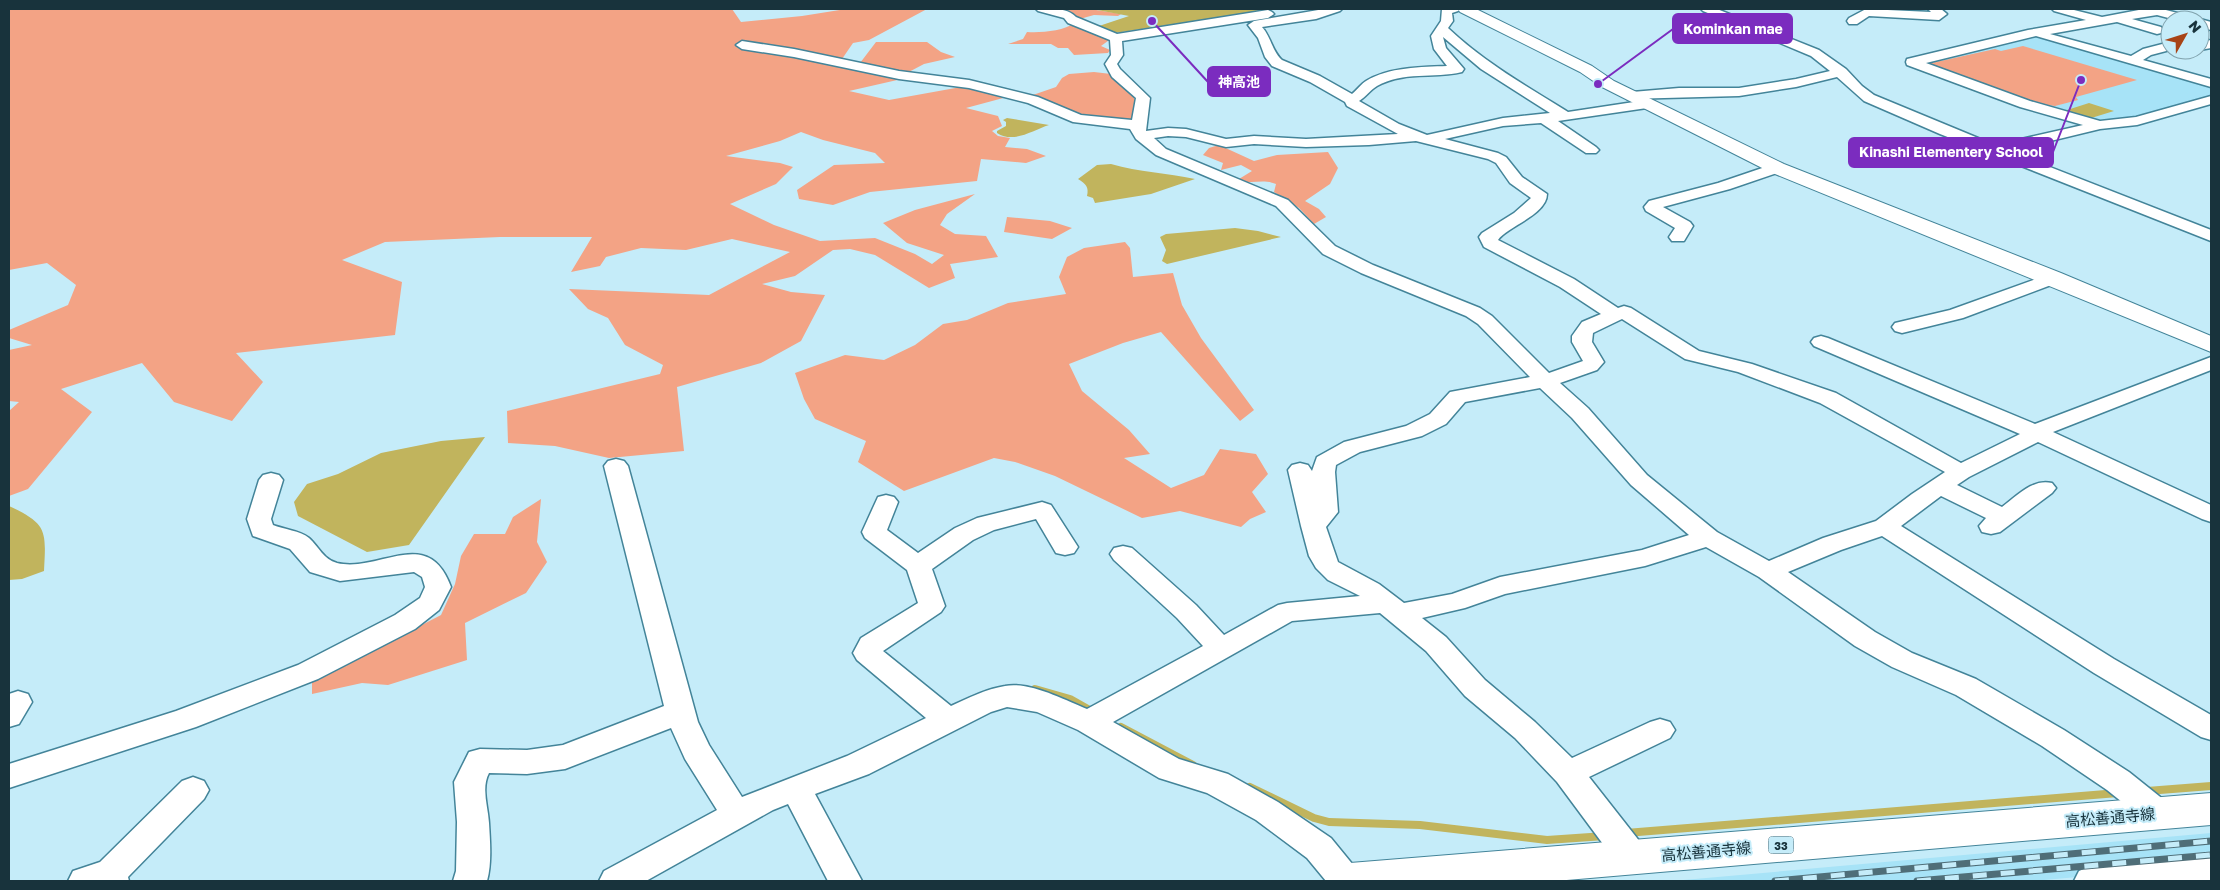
<svg xmlns="http://www.w3.org/2000/svg" width="2220" height="890" font-family="'Golos Text','Noto Sans JP',sans-serif">
  <style>
    .built { fill: #a7e3f7 }
    .green { fill: #f3a385 }
    .water { fill: #c1b45d }
    .lines { fill: none; stroke-linecap: round; stroke-linejoin: round }
    .stream { stroke: #c1b45d; stroke-width: 8 }
    .minor-casing { stroke: #438499; stroke-width: 3 }
    .tertiary-casing { stroke: #438499; stroke-width: 2 }
    .primary-casing { stroke: #438499; stroke-width: 2 }
    .minor { fill: #fff; fill-rule: evenodd }
    .tertiary { fill: #fff; fill-rule: evenodd }
    .primary { fill: #fff; fill-rule: evenodd }
    .rail-casing { stroke: #4f6e78; stroke-width: 7 }
    .rail { stroke: #c5ecf9; stroke-width: 5; stroke-dasharray: 14; stroke-linecap: butt }
    .labels { text-anchor: middle; dominant-baseline: central; stroke-width: 4; stroke-linejoin: round; paint-order: stroke }
    .shield { fill: #c5ecf9; stroke: #4c6a75; stroke-width: 1 }
    .shield-label { font-size: 11px; font-weight: bold; fill: #18333c }
    .near-street-label { font-size: 15px; fill: #18333c; stroke: #c5ecf9 }
    .leader { fill: none; stroke: #7b2cbf; stroke-width: 2 }
    .callout-dot { fill: #7b2cbf; stroke: #c5ecf9; stroke-width: 2 }
    .callout { fill: #7b2cbf; stroke: #7b2cbf; stroke-width: 2 }
    .callout-label { font-size: 14px; text-anchor: middle; font-weight: bold; fill: #fff }
  </style>
  <rect width="100%" height="100%" fill="#c5ecf9"/>
  <g class="built">
    <path d="M2030,35L2211,85V97L2134,117L2090,121L1919,64Z"/>
    <path d="M2211,833V865L2033,881H1672Z"/>
  </g>
  <g class="green">
    <path d="M9,9H732L741,22L802,16L846,9H927L869,40L853,43L842,59L857,67L876,42H927L941,52L955,57L924,64L905,74L906,78L849,91L889,100L961,87L1007,97L966,108L998,116L1002,126L992,131L998,136L1010,138L1005,147L1027,149L1046,156L1026,163L981,159L977,181L870,192L833,205L799,199L797,190L834,165L885,163L875,153L823,140L801,132L780,141L726,156L780,163L793,167L776,184L730,204L774,225L820,241L875,238L915,254L932,264L944,255L907,243L883,223L915,210L975,194L947,214L940,225L955,234L986,236L998,257L950,264L955,278L929,288L875,255L850,249L833,250L795,276L762,284L791,292L825,295L801,341L761,363L677,387L684,451L609,458L555,446L508,443L507,411L660,374L663,365L625,345L608,318L588,309L569,289L709,295L790,252L732,239L686,250L641,248L606,257L600,266L571,272L592,237H500L385,242L342,260L402,282L395,335L236,353L263,382L232,421L174,402L142,363L61,389L92,412L28,489L9,496V411L19,402L9,401V350L32,345L9,338V330L68,305L76,285L47,263L9,270Z"/>
    <path d="M1054,9H1090L1121,14L1118,16L1094,15L1076,20Z"/>
    <path d="M1075,23L1112,38L1101,46L1110,50L1108,53L1074,55L1068,48H1058L1051,44H1008L1023,39L1027,32C1041,33 1063,31 1075,23Z"/>
    <path d="M2023,46L2137,80L2076,97L2078,100L2055,106L2039,104L1927,64L1995,49L2001,51Z"/>
    <path d="M1094,72L1111,74L1132,89L1135,102L1132,121L1085,117L1030,96L1056,87L1062,78L1069,74Z"/>
    <path d="M1219,145L1254,161L1277,155L1328,152L1338,168L1330,184L1305,201L1319,209L1326,217L1314,224L1299,208L1274,192L1276,184C1261,178 1250,186 1239,179L1252,171L1241,165L1221,170L1223,163L1203,155L1209,148Z"/>
    <path d="M1007,217L1050,221L1072,228L1052,239L1004,232Z"/>
    <path d="M1125,242L1130,248L1133,277L1173,273L1182,305L1201,338L1254,410L1240,421L1161,332L1123,343L1069,364L1082,391L1129,430L1150,454L1124,458L1171,488L1204,475L1220,449L1256,454L1268,474L1252,492L1266,512L1250,519L1241,527L1180,511L1142,518L1055,476L1015,462L994,458L904,491L858,462L866,441L815,419L804,399L795,373L845,355L884,360L915,345L943,324L967,320L1008,303L1066,294L1059,277L1067,257L1084,248Z"/>
    <path d="M541,499L537,542L547,562L526,593L465,623L467,660L388,685L362,683L312,694V682L441,615L455,584L461,556L474,534H505L513,517Z"/>
  </g>
  <g class="water">
    <path d="M1092,9H1274L1115,33L1099,26L1129,16Z"/>
    <path d="M2089,103L2114,111L2088,119L2064,111Z"/>
    <path d="M1007,118L1049,125C1033,130 1014,144 997,133V131L1006,126V122L1003,120Z"/>
    <path d="M1111,164C1139,172 1167,173 1195,179L1151,194L1095,203L1093,198L1087,196C1089,187 1086,184 1078,179L1097,165Z"/>
    <path d="M1235,228L1258,231L1281,237L1167,264L1162,261L1166,250L1160,237L1166,234Z"/>
    <path d="M485,437L409,545L367,552L298,516L294,502L307,484L338,474L381,453L441,441Z"/>
    <path d="M9,506C48,524 46,531 44,571L22,579L9,580Z"/>
  </g>
  <g class="lines">
    <g class="stream">
      <path d="M1035,689L1070,699L1093,712"/>
      <path d="M1121,727L1193,765"/>
      <path d="M1250,787L1314,818L1329,822L1420,825L1547,840L1605,836"/>
      <path d="M2147,791L2211,786"/>
      <path d="M1626,833L2118,793"/>
    </g>
    <g class="minor-casing">
      <g id="minor">
        <path d="M1036,9C1049,8 1067,7 1076,17L1117,34L1268,10L1272,12L1274,14L1268,18L1122,41L1123,55L1117,64L1120,69L1150,98L1146,131L1168,128L1186,129L1226,139L1254,136L1306,139L1398,134L1347,106L1345,102L1310,82L1272,66L1265,57L1258,38L1248,25L1254,21L1324,9H1342L1340,11L1316,19L1262,27C1271,37 1272,51 1282,60L1320,76L1352,94C1357,90 1361,84 1366,81C1388,67 1422,67 1447,66L1434,49L1431,36L1441,21L1442,9H1460L1458,11L1452,13L1453,21L1448,28C1484,62 1526,86 1568,112L1647,100L1652,101L1654,104L1652,107L1647,108L1558,121L1596,147L1599,150L1596,153H1586L1541,123L1503,126L1445,139L1498,153L1506,157L1522,177L1547,194C1547,215 1506,227 1498,240L1574,279L1618,308L1624,306L1631,308L1699,351L1752,364L1836,393L1961,463L2020,434L1814,346L1811,342L1814,338L1821,336L1828,338L2035,424L2211,357V370L2053,432L2211,505V522L2202,519L2038,442L1969,477L1957,485L2002,507C2017,496 2033,478 2052,483L2056,488L2052,493L2000,532L1991,534L1982,532L1979,526L1986,518L1941,496L1901,526L2114,659L2211,715V740L2201,737L2094,673L1882,536L1841,550L1788,572L1875,632L1912,653L1976,679L2064,730L2129,772L2169,804L2174,813L2169,822L2158,826L2147,822L2107,790L2042,746L1956,695L1892,667L1855,646L1759,577L1706,547L1645,566L1505,594L1465,608L1422,618L1446,637L1485,680L1535,722L1572,758L1650,722L1660,719L1670,722L1675,730L1670,738L1589,777L1644,847L1648,857L1644,867L1632,871L1620,867L1557,782L1515,738L1465,696L1426,651L1380,613L1292,621L1113,722L1179,759L1228,774L1278,802L1331,838L1358,871L1363,881H1326L1307,858L1256,820L1207,793L1159,778L1078,730L1037,712L1007,707L991,712L869,774L815,794L862,881H828L788,804L773,810L646,881H599L604,871L717,810L685,759L671,728L565,769L527,774L489,773C481,788 488,806 489,823C490,841 492,863 487,881H453L456,871L457,822L454,782L469,752L480,749L527,750L563,745L664,706L604,466L608,461L616,459L624,461L628,466L698,722L709,745L742,797L847,756L926,718L857,660L853,653L861,638L918,603L907,570L865,538L862,532L878,497L886,495L894,497L898,502L887,530L918,553L955,528L977,518L1042,502L1051,505L1078,547L1074,553L1065,555L1056,553L1036,519L994,530L973,540L932,569L945,606L941,612L883,651L951,706C968,698 986,689 1005,686C1029,681 1065,700 1087,709L1203,646L1177,618L1114,560L1110,554L1114,548L1123,546L1132,548L1196,605L1224,635L1278,605L1287,603L1360,596L1328,580L1316,568L1309,556L1301,526L1288,470L1292,465L1300,463L1308,465L1312,471L1317,457L1344,442L1406,426L1430,414L1450,392L1530,377L1478,324L1466,316L1361,273L1323,254L1276,206L1156,155L1136,139L1130,129L1073,122L1028,103L969,88L899,79L794,57L742,49L736,45L742,41L794,49L899,71L969,80L1038,97L1081,115L1132,120L1136,98L1112,77L1105,64L1111,55L1110,40L1068,23L1064,18L1038,11ZM1443,37L1481,69L1550,113L1503,118L1427,135L1399,124L1359,101C1366,97 1370,90 1377,86C1403,71 1434,79 1462,72L1464,69L1446,48ZM1168,136L1186,137L1226,147L1254,144L1306,147L1369,145L1416,141L1488,159L1496,163L1510,183L1531,198L1514,213L1482,233L1479,237L1484,247L1560,287L1601,314L1582,322L1572,336V342L1583,361L1549,373L1492,316L1480,308L1373,265L1335,246L1288,200L1166,149L1154,138ZM1622,319L1685,359L1738,372L1820,403L1945,472L1912,494L1876,521L1823,538L1769,561L1717,532L1647,475L1588,408L1560,383L1597,370L1604,362L1592,342L1593,333ZM1540,388L1572,418L1631,485L1689,535L1642,550L1500,577L1452,594L1404,603L1379,584L1338,562L1326,527L1338,512L1335,472L1336,465L1360,452L1422,436L1446,424L1465,402Z"/>
        <path d="M1701,9H1717L1819,50L1846,69L1862,86L1874,95L1995,145L2083,125L2020,107L1907,65L1906,62L1907,59L2028,30L2086,20L2054,11L2052,9H2070L2102,17L2144,9H2162L2193,17L2195,20H2176L2157,15L2132,19L2161,27L2163,30L2161,33L2157,34L2117,22L2050,34L2131,56L2143,49L2170,42V50L2151,55L2143,60L2211,79V87L2036,36L1926,63L2030,101L2100,121L2136,117L2211,96V104L2137,125L2100,129L2009,151L2211,230V241L1940,134L1864,101L1837,77L1796,87L1739,96L1627,99L1625,96L1627,93L1632,92L1679,88H1739L1796,79L1830,71L1811,56L1703,11Z"/>
        <path d="M1866,9L1931,12L1928,9H1941L1947,14L1939,20L1869,16L1857,24H1849L1847,21L1849,18Z"/>
        <path d="M2200,19L2211,22V30L2200,27V20H2198Z"/>
        <path d="M2211,40V48L2200,50V42Z"/>
        <path d="M1777,163L1783,165L1785,168L1783,171L1730,189L1663,207L1690,222L1693,226L1684,241H1672L1669,237L1675,228L1646,211L1644,207L1649,201L1718,183Z"/>
        <path d="M2053,273L2059,274L2062,278L2059,282L1963,318L1902,333L1895,331L1892,327L1895,323L1950,310Z"/>
        <path d="M271,473L279,475L283,480L271,519L273,525C283,529 301,531 309,538C319,547 323,559 337,563C380,573 428,524 451,587L439,610L415,629L318,679L196,727L9,788V764L176,711L298,665L395,615L420,598L425,587L422,577L414,572L340,581L310,572L290,549L253,536L247,519L259,480L263,475Z"/>
        <path d="M18,691L28,694L32,702L19,724L9,727V694Z"/>
        <path d="M193,777L204,781L209,790L204,799L128,877L129,881H68L73,871L100,862L182,781Z"/>
        <path d="M2211,856V881H2074L2079,871L2091,866Z"/>
      </g>
    </g>
    <g class="tertiary-casing">
      <path id="tertiary" d="M1458,9H1476L1592,66L1614,81L1653,100L1784,164L2061,273L2211,336V352L1770,172L1602,87L1580,72L1460,12Z"/>
    </g>
    <g class="primary-casing">
      <path id="primary" d="M2211,793V825L1555,881H1330L1336,868L1350,863Z"/>
    </g>
    <use href="#minor" class="minor"/>
    <use href="#tertiary" class="tertiary"/>
    <use href="#primary" class="primary"/>
    <g class="rail-casing">
      <g id="rail">
        <path d="M1775,881L2211,841"/>
        <path d="M1917,881L2211,855"/>
      </g>
    </g>
    <use href="#rail" class="rail"/>
  </g>
  <g class="labels">
    <rect class="shield" x="1768.5" y="836.5" width="25" height="17" rx="4"/>
    <g class="shield-label">
      <text x="1781" y="845">33</text>
    </g>
    <g class="near-street-label">
      <text transform="translate(2110 817) rotate(-5)">高松善通寺線</text>
      <text transform="translate(1706 851) rotate(-5)">高松善通寺線</text>
    </g>
  </g>
  <path class="leader" d="M1598 84L1673 29M1152 21L1208 82M2081 80L2053 152"/>
  <g class="callout-dot">
    <circle cx="1598" cy="84" r="5"/>
    <circle cx="1152" cy="21" r="5"/>
    <circle cx="2081" cy="80" r="5"/>
  </g>
  <g class="callout">
    <rect x="1673" y="14" width="119" height="29" rx="5"/>
    <rect x="1208" y="67" width="62" height="29" rx="5"/>
    <rect x="1849" y="138" width="204" height="29" rx="5"/>
  </g>
  <g class="callout-label">
    <text x="1733" y="34">Kominkan mae</text>
    <text x="1239" y="87">神高池</text>
    <text x="1951" y="157">Kinashi Elementery School</text>
  </g>
  <rect width="2220" height="890" fill="none" stroke="#18333c" stroke-width="20"/>
  <g transform="translate(2185 35) rotate(51)"><circle r="24" fill="#c5ecf9" stroke="#80a2ad"/>
  <path d="M0-4L9 19L0 12L-9 19Z" fill="#a84316"/>
  <text y="-8" font-size="14" font-weight="bold" text-anchor="middle" fill="#18333c">N</text>
  </g>
</svg>
